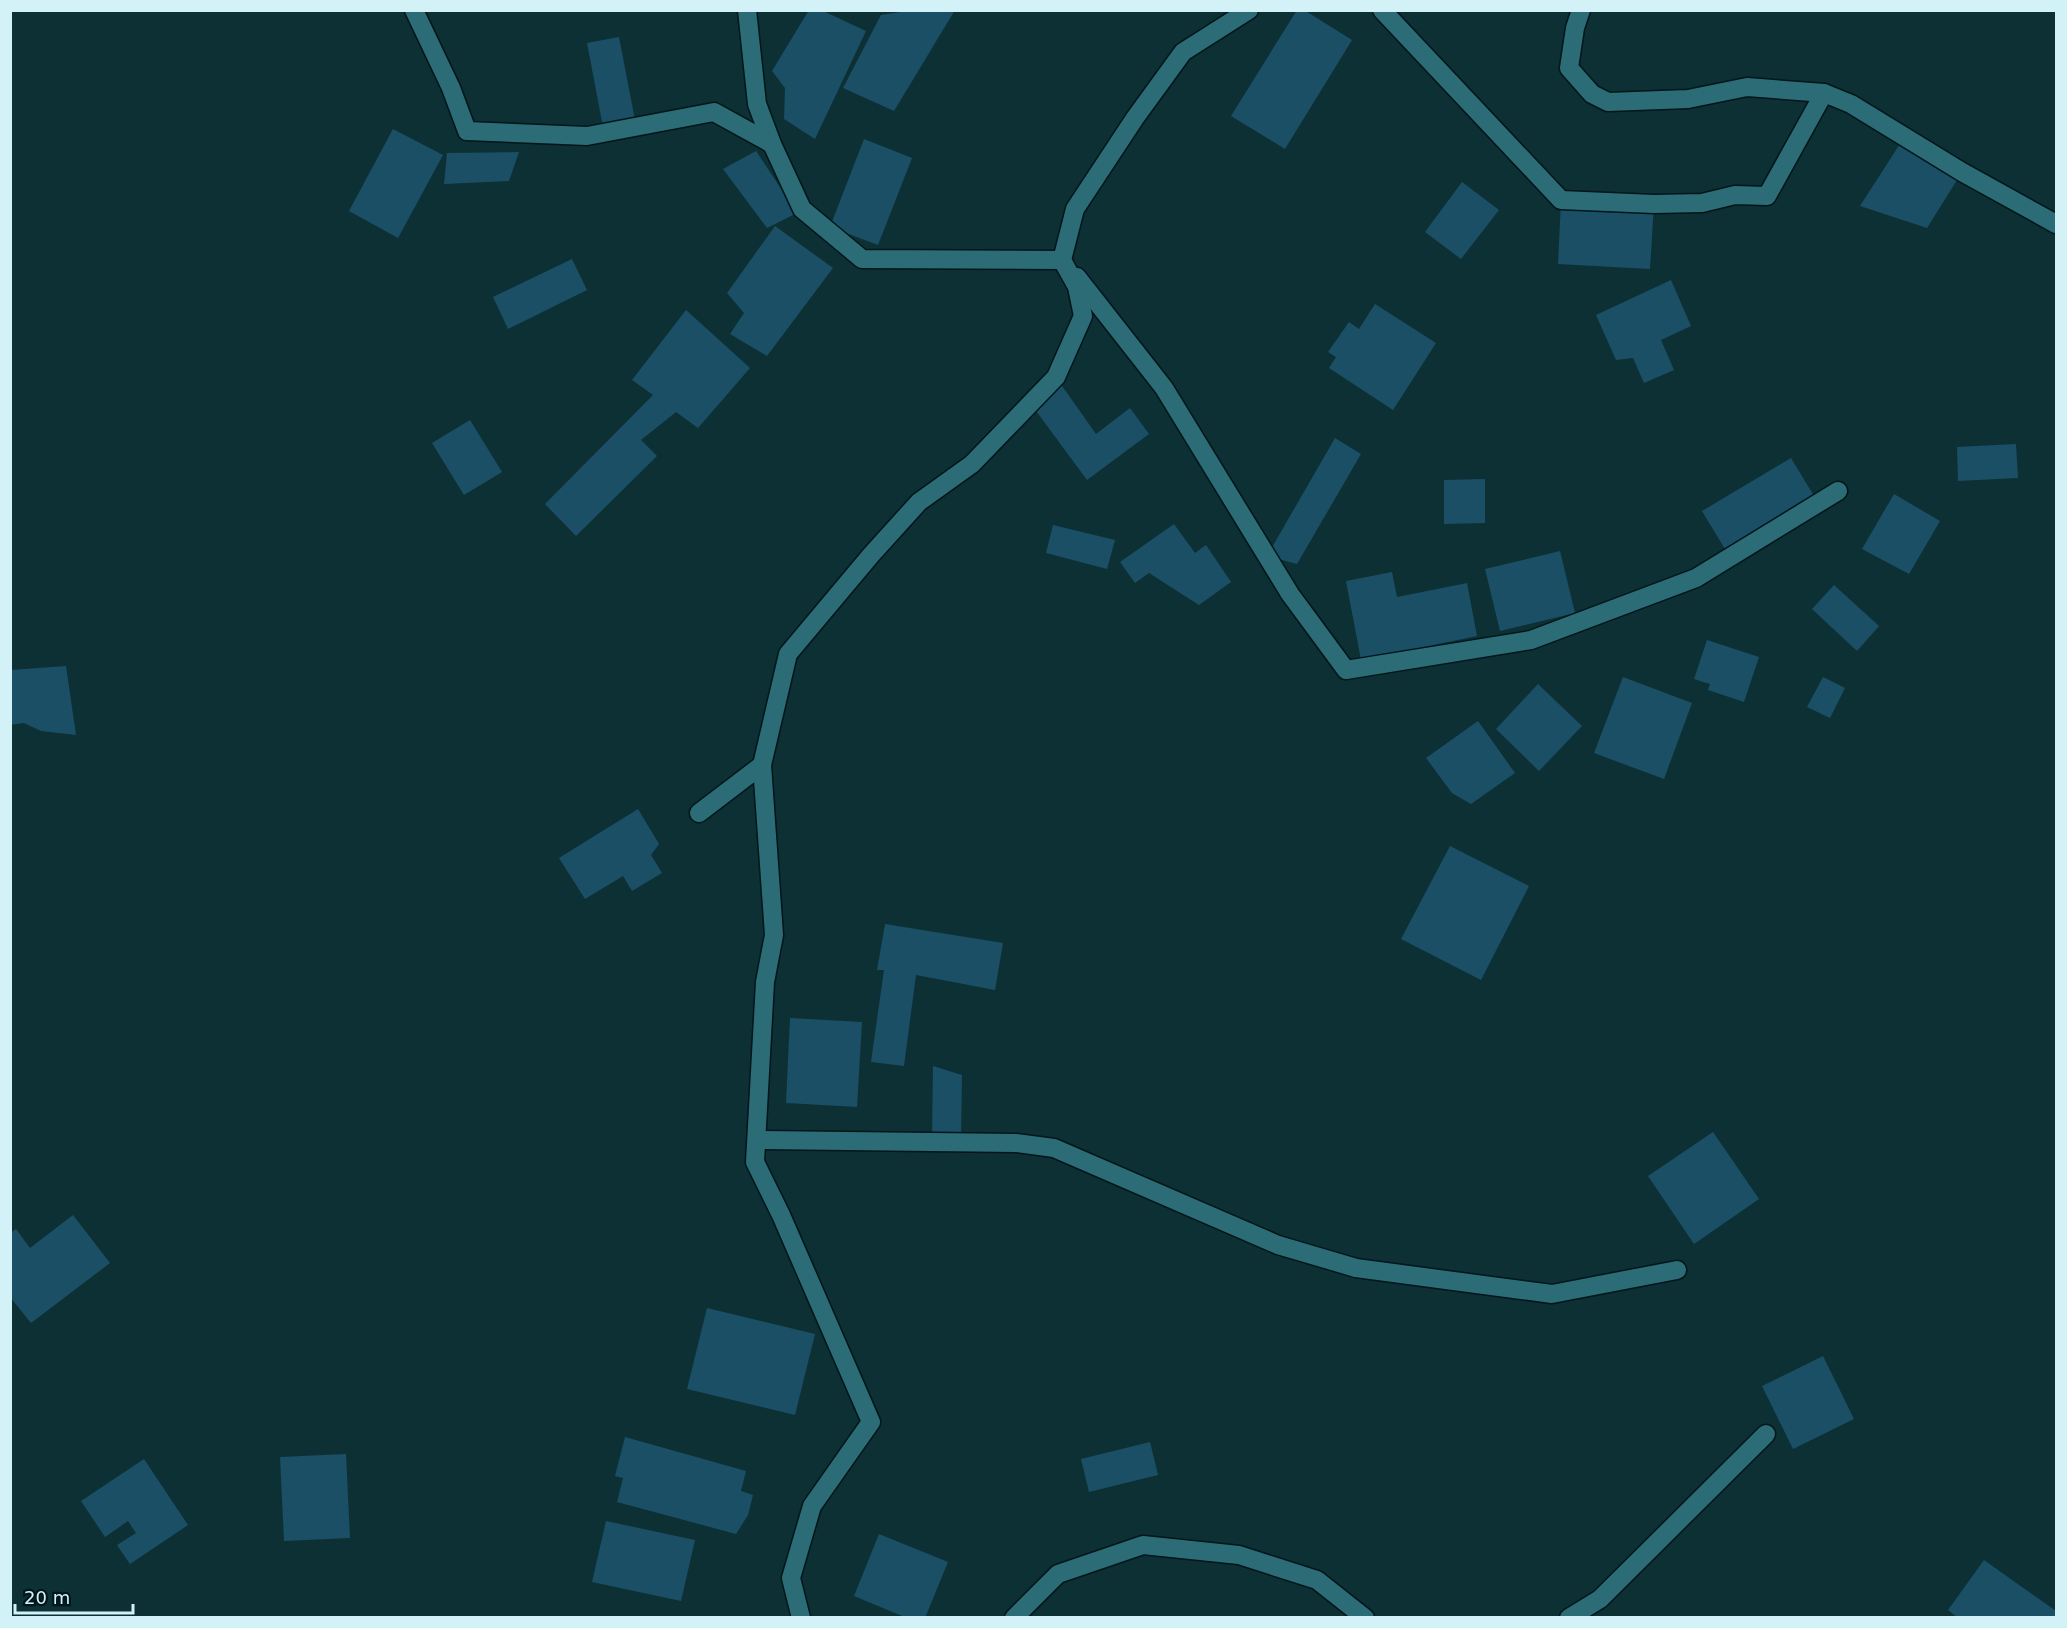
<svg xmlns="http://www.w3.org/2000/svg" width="2067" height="1628" font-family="'DejaVu Sans',sans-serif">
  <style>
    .building { fill: #1a4f66 }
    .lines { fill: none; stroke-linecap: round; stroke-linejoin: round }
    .minor-casing { stroke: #031619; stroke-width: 21 }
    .minor { stroke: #2b6c76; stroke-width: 18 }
  </style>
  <rect width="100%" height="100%" fill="#0d3035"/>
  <g class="building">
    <path d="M809,10H821L866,31L815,139L784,119L785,88L772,71Z"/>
    <path d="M913,10H955L894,111L843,88L881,15Z"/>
    <path d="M1297,10H1304L1352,40L1285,149L1231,116Z"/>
    <path d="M619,37L635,120L603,127L587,43Z"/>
    <path d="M393,129L443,155L398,238L349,211Z"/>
    <path d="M1905,136L1962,172L1927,228L1860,206Z"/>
    <path d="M864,139L912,158L878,245L830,227Z"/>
    <path d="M756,151L797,213L767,228L723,169Z"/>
    <path d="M519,152L509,181L444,184L447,153Z"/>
    <path d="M1462,182L1499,210L1461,259L1425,232Z"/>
    <path d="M1561,200L1654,204L1650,269L1558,264Z"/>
    <path d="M775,226L833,268L767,356L730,334L744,313L727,293Z"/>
    <path d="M572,259L587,290L508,329L493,297Z"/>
    <path d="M1671,280L1691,326L1661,340L1674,370L1644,383L1633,358L1616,360L1596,315Z"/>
    <path d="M1375,304L1436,343L1393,410L1329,368L1336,357L1328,352L1349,322L1359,329Z"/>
    <path d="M686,310L750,368L698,428L676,412L641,440L657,456L576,536L545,504L653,395L632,380Z"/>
    <path d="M1060,383L1096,434L1130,408L1149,434L1087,480L1031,404Z"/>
    <path d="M470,420L502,472L464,495L432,443Z"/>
    <path d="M1335,438L1361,454L1297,564L1267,556Z"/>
    <path d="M2016,444L2018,478L1958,481L1957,447Z"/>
    <path d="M1791,458L1814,496L1725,549L1702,511Z"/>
    <path d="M1485,479V523L1444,524V480Z"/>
    <path d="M1894,494L1940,521L1909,574L1862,549Z"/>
    <path d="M1174,524L1195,553L1206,545L1231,582L1199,605L1149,573L1135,583L1120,562Z"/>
    <path d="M1053,525L1115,540L1107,569L1046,553Z"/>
    <path d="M1560,551L1575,613L1500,631L1485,569Z"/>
    <path d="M1392,572L1397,597L1467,583L1477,636L1361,660L1346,581Z"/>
    <path d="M1834,585L1879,626L1857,651L1812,609Z"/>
    <path d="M1707,640L1759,657L1744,702L1708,690L1710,684L1694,679Z"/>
    <path d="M66,666L76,735L41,731L24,723L10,725V670Z"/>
    <path d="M1623,677L1692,703L1664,779L1594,753Z"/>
    <path d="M1823,677L1845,688L1830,718L1807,707Z"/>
    <path d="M1538,684L1582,726L1539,771L1496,729Z"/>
    <path d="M1478,721L1515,773L1471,804L1452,793L1426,758Z"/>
    <path d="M638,809L659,844L651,855L662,873L632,891L623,876L585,899L559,858Z"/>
    <path d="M1450,846L1529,886L1481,980L1401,939Z"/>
    <path d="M885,924L1003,943L995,990L916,975L904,1066L871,1062L884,970H877Z"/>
    <path d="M790,1018L862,1022L857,1107L786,1103Z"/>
    <path d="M933,1066L962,1075L961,1138L932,1137Z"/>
    <path d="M1713,1132L1759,1199L1694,1244L1648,1176Z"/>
    <path d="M73,1215L110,1263L31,1323L10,1297V1233L16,1229L30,1248Z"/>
    <path d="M707,1308L815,1334L795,1415L687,1389Z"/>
    <path d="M1823,1356L1854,1419L1793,1449L1762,1386Z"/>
    <path d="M625,1437L746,1471L741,1491L753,1495L748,1515L736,1534L617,1502L623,1478L615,1476Z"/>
    <path d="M1150,1442L1158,1475L1089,1492L1081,1459Z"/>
    <path d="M346,1454L350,1538L284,1541L280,1457Z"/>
    <path d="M144,1459L188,1525L130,1564L117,1545L136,1533L128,1521L105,1537L81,1501Z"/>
    <path d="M606,1521L695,1540L681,1601L592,1582Z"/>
    <path d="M879,1534L948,1562L925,1618H907L854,1596Z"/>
    <path d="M1984,1560L2056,1611V1618H1958L1948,1610Z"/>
  </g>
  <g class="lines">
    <g class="minor-casing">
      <g id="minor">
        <path d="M414,10L451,88L467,131L587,136L714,112L772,144"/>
        <path d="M747,10L757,104L772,144L802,209L862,259L1062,260L1075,209L1135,118L1183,52L1249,10"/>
        <path d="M1382,10L1561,200L1654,204L1702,203L1735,195L1767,196L1824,93L1851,104L1962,172L2056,224"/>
        <path d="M1581,10L1575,28L1569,68L1592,94L1608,102L1688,99L1747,87L1824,93"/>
        <path d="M1077,277L1164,388L1290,594L1346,670L1531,640L1696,578L1838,491"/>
        <path d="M699,813L762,765"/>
        <path d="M757,1140L1016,1143L1054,1148L1278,1245L1356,1268L1552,1294L1677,1270"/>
        <path d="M801,1618L791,1578L812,1506L871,1422L781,1215L755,1162L765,982L774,935L762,765L788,654L871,555L919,502L972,464L1056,377L1083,316L1077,287L1062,260"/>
        <path d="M1014,1618L1058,1574L1143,1545L1239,1555L1317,1580L1365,1618"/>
        <path d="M1569,1618L1600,1599L1766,1434"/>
      </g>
    </g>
    <use href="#minor" class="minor"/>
  </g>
  <rect width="2067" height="1628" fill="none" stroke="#d2f2f7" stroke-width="24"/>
  <path d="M15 1604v9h118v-9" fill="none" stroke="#d2f2f7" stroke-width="3"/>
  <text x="24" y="1604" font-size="18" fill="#d2f2f7" stroke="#00171b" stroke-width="4.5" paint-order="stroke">20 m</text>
</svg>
